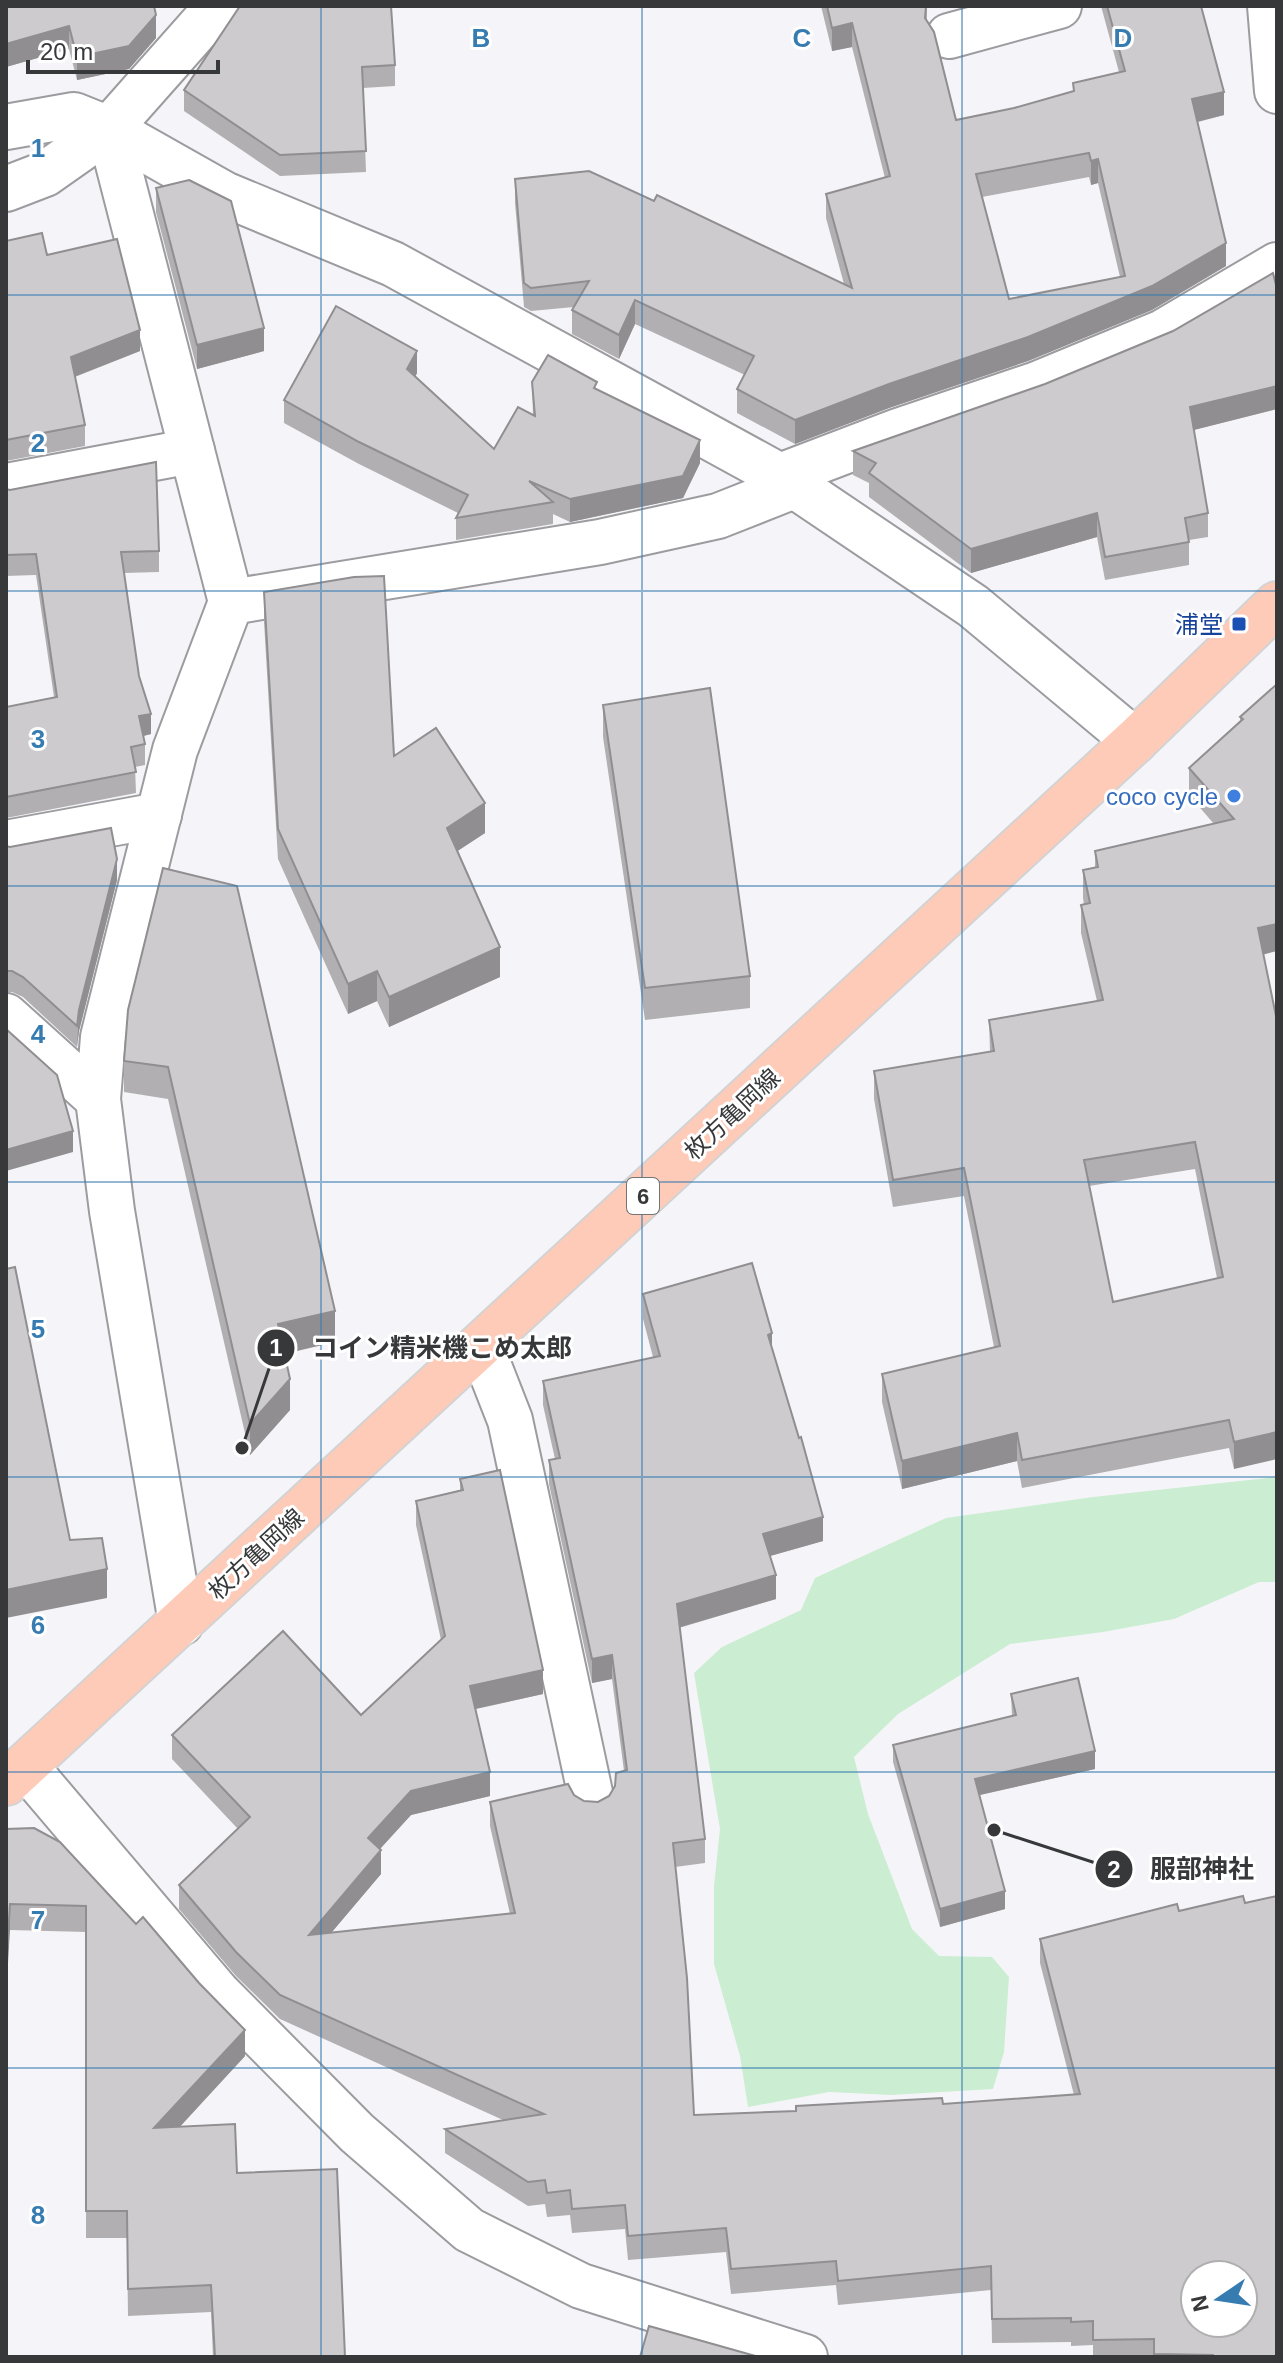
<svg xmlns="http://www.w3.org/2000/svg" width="1283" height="2363" font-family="Helvetica,'Noto Sans JP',sans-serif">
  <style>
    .green { fill: #cbedd1 }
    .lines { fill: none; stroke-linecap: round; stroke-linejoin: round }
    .minor-casing { stroke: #9c9ca0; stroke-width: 48 }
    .major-casing { stroke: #d3d3d3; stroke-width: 48 }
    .minor { stroke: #fff; stroke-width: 44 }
    .major { stroke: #fdcbb8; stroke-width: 44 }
    .wall { fill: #b1afb1; fill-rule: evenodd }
    .shaded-wall { fill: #908e90 }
    .building { fill: #cecbce; stroke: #908e90; stroke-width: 2; fill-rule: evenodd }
    .grid { fill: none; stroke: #367cb1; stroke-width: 2; stroke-opacity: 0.55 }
    .transit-dot { fill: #1a4fb4; stroke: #fff; stroke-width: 3 }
    .shop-dot { fill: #3f7fe0; stroke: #fff; stroke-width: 3 }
    .labels { text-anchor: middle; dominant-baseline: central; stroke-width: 6; stroke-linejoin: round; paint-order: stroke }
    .shield { fill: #fff; stroke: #737474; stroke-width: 2 }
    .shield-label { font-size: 22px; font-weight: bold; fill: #373839 }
    .transit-label { font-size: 24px; fill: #164399; stroke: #fff; text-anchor: end }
    .shop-label { font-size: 24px; fill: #366cbe; stroke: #fff; text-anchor: end }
    .street-label { font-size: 24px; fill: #373839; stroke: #fff }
    .grid-label { font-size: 26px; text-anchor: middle; font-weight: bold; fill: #367cb1; stroke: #fff; stroke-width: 6; stroke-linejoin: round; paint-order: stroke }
    .leader { fill: none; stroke: #373839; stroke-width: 3 }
    .callout-dot { fill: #373839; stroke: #fff; stroke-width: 3 }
    .mark-label { font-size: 24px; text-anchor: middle; font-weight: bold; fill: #fff }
    .callout-label { font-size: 26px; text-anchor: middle; font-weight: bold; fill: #373839; stroke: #fff; stroke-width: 6; stroke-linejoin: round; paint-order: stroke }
  </style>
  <rect width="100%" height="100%" fill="#f5f5f9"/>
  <path class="green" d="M1277,1477V1582H1259L1174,1619L1103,1632L1010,1644L898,1714L854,1757L868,1814L912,1929L939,1956L992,1957L1009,1977L1004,2052L993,2089L891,2095L829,2092L748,2107L740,2056L714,1964V1886L720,1829L694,1673L722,1647L801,1610L815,1578L946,1518L1093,1497Z"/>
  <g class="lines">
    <g class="minor-casing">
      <g id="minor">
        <path d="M1270,6L1277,91"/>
        <path d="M949,36L1059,6"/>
        <path d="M6,127L74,115L109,129L224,194L393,264L780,476L973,606L1135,741"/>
        <path d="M109,129L231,602L175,750L103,1037L98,1099L112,1211L181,1623"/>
        <path d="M6,189L45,174L109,129L218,6"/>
        <path d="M780,476L898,431L1037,384L1163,332L1277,265"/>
        <path d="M6,486L192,451"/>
        <path d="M231,602L600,542L718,516L794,486"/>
        <path d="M6,843L159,815"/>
        <path d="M6,1016L98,1099"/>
        <path d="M481,1346L510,1420L592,1802"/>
        <path d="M26,1767L218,1993L357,2133L469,2230L581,2286L805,2357"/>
      </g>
    </g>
    <g class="major-casing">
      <path id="major" d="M6,1783L1135,741L1277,604"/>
    </g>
    <use href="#minor" class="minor"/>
    <use href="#major" class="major"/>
  </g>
  <g class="wall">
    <path d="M6,6L156,38L129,69L77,80L69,49L6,67Z"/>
    <path d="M240,6L395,65V86L363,88L366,172L280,176L184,111V90Z"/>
    <path d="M821,6H927V21L956,120L1014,108L1073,92V83L1119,72L1101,6H1201L1224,115L1198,122L1226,266L1152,310L1028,361L889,408L795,444L737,413V389L745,375L635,324L619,359L572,334V310L574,307L531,311L524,307L515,203V179L654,201L844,284L826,218V194L885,178L852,47L832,51ZM1089,177L1091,185L1098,183L1120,277L1009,299L982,197Z"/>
    <path d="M156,188L264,351L197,369L156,212Z"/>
    <path d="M6,241L47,255L140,351L75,377L85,425V446L6,461Z"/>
    <path d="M417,373L415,377L494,449L533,415L532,382L597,390L700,463L683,498L570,522L553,514V524L456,540V518L458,513L359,464L284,423V400Z"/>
    <path d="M1277,409L1193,430L1208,513V537L1189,540V565L1105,580L1097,537L971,573L869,497V483L853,475V451Z"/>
    <path d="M6,489L159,551V572L124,573L139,676L151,734L143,736L145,744V765L135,767L136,793L6,818V707L54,697L36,575L6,576Z"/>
    <path d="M264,592L394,756L485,833L457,851L500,977L389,1027L377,1001L348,1014L278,859L264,622Z"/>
    <path d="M1277,684L1263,954L1234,1469L1229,1448L1022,1488L1017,1461L902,1489L882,1402V1374L994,1347L964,1196L893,1207L874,1099V1071L990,1052L989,1020L1097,1001L1081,933V905H1084L1083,898V870L1095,867V851L1214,824L1189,795V768L1240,722V717ZM1195,1169L1217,1278L1113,1302L1089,1186Z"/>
    <path d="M603,705L750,976V1008L645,1020L603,737Z"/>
    <path d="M6,846L117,880L79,1031L77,1047L23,997L12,992H6Z"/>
    <path d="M163,868L335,1342L285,1354L290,1410L250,1455L168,1099L124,1092V1061Z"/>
    <path d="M643,1294L772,1349L823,1541L770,1556L776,1599L679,1628L705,1839V1863L675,1867L694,2115L796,2111L943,2104L1074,2095L1040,1963V1939L1277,2357H1093V2345L1071,2346V2342L992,2343L991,2290L838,2305L836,2285L731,2294L726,2252L628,2260L625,2229L572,2233L570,2215L547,2217L545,2204L528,2206L445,2153V2129L503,2120L280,2019L236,1976L179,1909V1885L238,1829L172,1759V1735L361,1715L441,1640L416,1525V1501L460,1490V1479L543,1694L476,1709L490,1796L411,1815L380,1849L381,1874L332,1932L510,1914L490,1826V1802L574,1795L584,1801L598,1802L609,1796L624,1771L612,1679L592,1683L549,1484V1460L555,1459L543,1405V1381L653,1357L643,1319Z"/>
    <path d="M1011,1694L1095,1769L980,1795L1005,1909L940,1927L893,1762V1745L1012,1716Z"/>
    <path d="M6,1829L245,2056L179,2127L237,2173L345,2357H213L211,2312L128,2316L127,2238H86V1932L10,1930Z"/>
  </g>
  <g class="shaded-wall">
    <path d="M156,15V38L129,69L77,80V57Z"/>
    <path d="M852,23V47L832,51V28Z"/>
    <path d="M69,26V49L6,67V44Z"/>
    <path d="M1224,92V115L1192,123V99Z"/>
    <path d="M1098,159V183L1091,185V161Z"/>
    <path d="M1226,243V266L1152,310L1028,361L889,408L795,444V420Z"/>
    <path d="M635,300V324L619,359V335Z"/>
    <path d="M264,328V351L197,369V345Z"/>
    <path d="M140,330V351L71,378V357Z"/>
    <path d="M417,351V373L407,392V369Z"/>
    <path d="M1277,386V409L1190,431V407Z"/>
    <path d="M700,440V463L683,498L570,522V499Z"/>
    <path d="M1097,513V537L971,573V549Z"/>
    <path d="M151,714V734L139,737V716Z"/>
    <path d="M485,803V833L447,858V828Z"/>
    <path d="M117,859V880L79,1031L77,1047L79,1010Z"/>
    <path d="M1277,924V951L1258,956V928Z"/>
    <path d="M500,947V977L389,1027V997Z"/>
    <path d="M377,971V1001L348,1014V984Z"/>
    <path d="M73,1131V1152L6,1171V1150Z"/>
    <path d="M335,1311V1342L278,1355V1324Z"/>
    <path d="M772,1333V1358L768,1335Z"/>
    <path d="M290,1379V1410L250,1455V1424Z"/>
    <path d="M1277,1432V1459L1234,1469V1442Z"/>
    <path d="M1017,1433V1461L902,1489V1461Z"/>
    <path d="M823,1517V1541L763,1558V1534Z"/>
    <path d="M107,1569V1598L6,1618V1590Z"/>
    <path d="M776,1575V1599L677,1628V1604Z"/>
    <path d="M612,1655V1679L592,1683V1659Z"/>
    <path d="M543,1670V1694L470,1710V1686Z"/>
    <path d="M1095,1751V1769L975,1796V1779Z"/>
    <path d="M490,1772V1796L411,1815L368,1862V1838L411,1791Z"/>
    <path d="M381,1850V1874L309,1959V1935Z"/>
    <path d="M1005,1891V1909L940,1927V1909Z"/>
    <path d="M10,1904V1930L6,1996V1969Z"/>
    <path d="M245,2030V2056L154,2155V2128Z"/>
  </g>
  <g class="building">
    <path d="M6,6H154L156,15L129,46L77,57L69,26L6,44Z"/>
    <path d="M240,6H391L395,65L362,67L366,151L280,155L184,90Z"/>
    <path d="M827,6H926L925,18L934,32L956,120L1014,108L1074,91L1073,83L1125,71L1107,6H1201L1224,92L1192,99L1226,243L1152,286L1028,337L889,384L795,420L737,389L754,356L635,300L619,335L572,310L589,281L531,288L524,283L515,179L589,171L654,201L657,195L852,288L826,194L890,176L852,23L832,28ZM1089,153L1091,161L1098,159L1125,276L1009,299L976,174Z"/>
    <path d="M189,180L231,201L264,328L197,345L156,188Z"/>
    <path d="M42,233L47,255L117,239L140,330L71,357L85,425L6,440V241Z"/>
    <path d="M1273,273L1277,289V386L1190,407L1208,513L1185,518L1189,542L1105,557L1097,513L971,549L869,473L876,463L853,451L1045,384L1173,331Z"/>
    <path d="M336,306L417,351L407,369L494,449L518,407L535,416L532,382L548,355L597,382L594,388L700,440L683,476L570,499L529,481L553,502L456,518L468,495L359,442L284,400Z"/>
    <path d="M156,462L159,551L121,552L139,676L151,714L139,716L145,744L131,747L136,772L6,797V707L57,697L36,554L6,555V489L10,490Z"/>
    <path d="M384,576L394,756L436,728L485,803L447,828L500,947L389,997L377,971L348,984L278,829L264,592L354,577Z"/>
    <path d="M1277,684V924L1258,928L1277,1021V1432L1234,1442L1229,1420L1022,1460L1017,1433L902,1461L882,1374L1000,1346L964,1168L893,1180L874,1071L994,1051L989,1020L1103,1000L1081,905L1090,903L1083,870L1098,867L1095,851L1234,819L1189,768L1243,719L1240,717ZM1195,1142L1223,1277L1113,1302L1084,1160Z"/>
    <path d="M710,688L750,976L645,988L603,705Z"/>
    <path d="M111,828L117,859L79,1010L77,1026L23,977L12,971H6V846L10,847Z"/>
    <path d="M163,868L237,886L335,1311L278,1324L290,1379L250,1424L168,1067L124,1061L128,1010Z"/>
    <path d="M6,1029L57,1075L73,1131L6,1150Z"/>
    <path d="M752,1263L772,1333L768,1335L799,1438L801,1437L823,1517L763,1534L776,1575L677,1604L705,1839L673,1843L687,1978L694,2115L796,2111V2106L942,2098L943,2104L1080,2094L1040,1939L1177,1904L1179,1911L1243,1896L1245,1903L1277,1896V2357H1213V2355L1154,2354V2339L1093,2340V2321L1071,2322V2318L992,2319L991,2266L838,2281L836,2261L731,2269L726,2228L628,2236L625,2205L572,2209L570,2190L547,2193L545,2180L528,2182L445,2129L544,2114L280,1995L236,1952L179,1885L250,1817L172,1735L283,1631L361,1715L445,1636L416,1501L463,1490L460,1479L500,1470L543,1670L470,1686L490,1772L411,1791L368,1838L381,1850L309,1935L515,1913L490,1802L568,1784L574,1795L584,1801L598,1802L609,1796L615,1786L616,1773L627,1770L612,1655L592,1659L549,1460L560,1458L543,1381L660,1356L643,1294ZM1195,2275H1243V2323H1195Z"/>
    <path d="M15,1267L70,1540L102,1538L107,1569L6,1590V1269Z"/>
    <path d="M1078,1678L1095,1751L975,1779L1005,1891L940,1909L893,1745L1016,1715L1011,1694Z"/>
    <path d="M34,1828L60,1842L136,1924L143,1917L199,1983L245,2030L154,2128L235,2124L237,2173L337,2169L345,2357H215L211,2285L128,2289L127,2211H86V1906L10,1904L6,1969V1829Z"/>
    <path d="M649,2326L759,2357H640Z"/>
  </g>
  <path class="grid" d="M321,6V2357M642,6V2357M962,6V2357M6,295H1277M6,591H1277M6,886H1277M6,1182H1277M6,1477H1277M6,1772H1277M6,2068H1277"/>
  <rect class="transit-dot" x="1231" y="616" width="16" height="16" rx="4"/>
  <circle class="shop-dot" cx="1234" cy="796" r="8"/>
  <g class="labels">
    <rect class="shield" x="627" y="1178" width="32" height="36" rx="6"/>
    <g class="shield-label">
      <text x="643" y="1196">6</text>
    </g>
    <g class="transit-label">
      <text x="1223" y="624">浦堂</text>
    </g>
    <g class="shop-label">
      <text x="1218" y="796">coco cycle</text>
    </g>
    <g class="street-label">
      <text transform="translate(732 1114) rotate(-43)">枚方亀岡線</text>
      <text transform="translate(256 1554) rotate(-43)">枚方亀岡線</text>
    </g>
  </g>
  <g class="grid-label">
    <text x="481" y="47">B</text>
    <text x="802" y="47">C</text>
    <text x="1123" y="47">D</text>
    <text x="38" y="157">1</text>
    <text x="38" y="452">2</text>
    <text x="38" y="748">3</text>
    <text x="38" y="1043">4</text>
    <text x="38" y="1338">5</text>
    <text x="38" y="1634">6</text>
    <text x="38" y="1929">7</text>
    <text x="38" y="2224">8</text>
  </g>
  <path class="leader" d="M242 1448L276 1348M994 1830L1114 1869"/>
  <g class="callout-dot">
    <circle cx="242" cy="1448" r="8"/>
    <circle cx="994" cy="1830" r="8"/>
    <circle cx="276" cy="1348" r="20"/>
    <circle cx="1114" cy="1869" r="20"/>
  </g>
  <g class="mark-label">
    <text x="276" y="1356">1</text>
    <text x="1114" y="1878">2</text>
  </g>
  <g class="callout-label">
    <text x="442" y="1357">コイン精米機こめ太郎</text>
    <text x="1202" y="1878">服部神社</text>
  </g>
  <rect width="1283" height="2363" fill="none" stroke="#373839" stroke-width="16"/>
  <g transform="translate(1219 2299) rotate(257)"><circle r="38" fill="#ffffff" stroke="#afafb0" stroke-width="2"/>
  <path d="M0-6L14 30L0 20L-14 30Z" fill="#367cb1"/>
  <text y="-12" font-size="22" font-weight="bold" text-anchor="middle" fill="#373839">N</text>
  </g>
  <path d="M28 60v12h190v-12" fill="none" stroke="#373839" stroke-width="4"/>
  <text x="40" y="60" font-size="24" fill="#373839" stroke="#ffffff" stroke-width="6" paint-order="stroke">20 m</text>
</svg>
